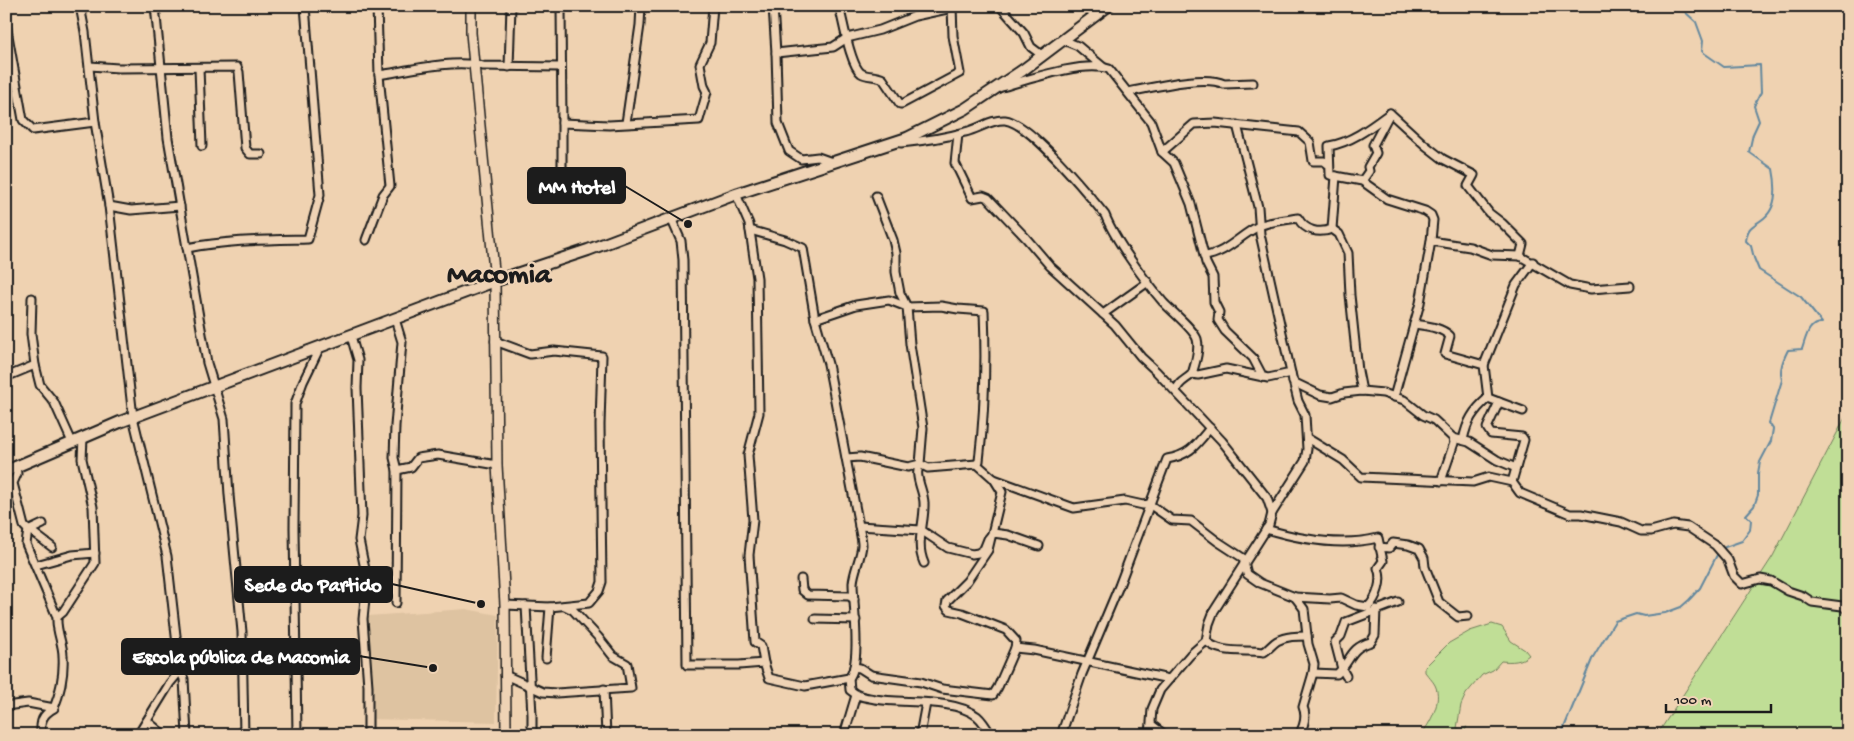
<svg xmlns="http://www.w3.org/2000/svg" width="1854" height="741" font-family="'Gochi Hand',sans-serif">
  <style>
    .built { fill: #dec3a1 }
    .green { fill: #c0de96; stroke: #6e7d59 }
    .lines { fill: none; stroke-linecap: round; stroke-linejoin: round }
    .stream { stroke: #64889e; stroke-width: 2 }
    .minor-casing { stroke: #1c1c1c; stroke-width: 11 }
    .tertiary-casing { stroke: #1c1c1c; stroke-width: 12 }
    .secondary-casing { stroke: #1c1c1c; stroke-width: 14 }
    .minor { stroke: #efd3b5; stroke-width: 7 }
    .tertiary { stroke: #efd3b5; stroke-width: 9 }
    .secondary { stroke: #efd3b5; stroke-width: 10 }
    .labels { text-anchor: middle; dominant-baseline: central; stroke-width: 4.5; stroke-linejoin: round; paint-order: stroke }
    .town-label { font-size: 29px; font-weight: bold; fill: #1c1c1c; stroke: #efd3b5 }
    .leader { fill: none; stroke: #1c1c1c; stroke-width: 2 }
    .callout-dot { fill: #1c1c1c; stroke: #efd3b5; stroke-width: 2 }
    .callout { fill: #1c1c1c; stroke: #1c1c1c; stroke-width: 2 }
    .callout-label { font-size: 20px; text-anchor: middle; font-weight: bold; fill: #fff }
  </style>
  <rect width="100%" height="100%" fill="#efd2b1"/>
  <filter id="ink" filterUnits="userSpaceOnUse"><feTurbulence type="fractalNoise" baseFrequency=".02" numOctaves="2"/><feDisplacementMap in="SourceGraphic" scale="10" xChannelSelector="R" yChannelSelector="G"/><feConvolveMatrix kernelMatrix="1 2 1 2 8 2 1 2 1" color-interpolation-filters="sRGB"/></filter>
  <g filter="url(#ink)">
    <path class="built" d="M466,609L498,615L496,722L371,719L368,616Z"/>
    <g class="green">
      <path d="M1848,412V735H1657L1773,556Z"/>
      <path d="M1492,624L1502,627L1511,641L1525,650L1529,655C1521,662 1512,662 1501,661L1493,670L1482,675L1466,694L1461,705L1457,728L1462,730L1467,727L1464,732L1466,735H1421C1430,723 1443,701 1435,685C1433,681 1428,676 1425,672V667L1449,643L1470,631Z"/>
    </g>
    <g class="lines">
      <path class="stream" d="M1561,735L1593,657L1615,621L1636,614L1644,616L1665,613L1681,607L1689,600L1700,588L1718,553L1725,547L1742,541L1750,530L1751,520L1746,515L1754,506L1758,495V473L1760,462L1771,441L1773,429L1769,423L1782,380C1779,369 1783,360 1788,350L1802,349C1806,338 1808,322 1822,323L1801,297L1759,270L1754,258L1751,246L1746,241C1748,225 1753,227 1764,218C1778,207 1776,184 1773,169L1749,152L1753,134L1759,121L1754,106L1761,92L1760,65L1724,67L1704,53L1702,51L1703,41L1696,22L1684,11L1683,6"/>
      <g class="minor-casing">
        <g id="minor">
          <path d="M80,6L85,32L95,122L109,206L133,417L167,556L180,671L184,679L187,735"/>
          <path d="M155,6L168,138L207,363L224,419L229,495L242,632L244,735"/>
          <path d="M561,6L562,123"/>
          <path d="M773,6L776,53"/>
          <path d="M839,6C843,20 850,65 861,73C867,77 876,75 883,79L900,104H902L960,73L953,36L952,6"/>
          <path d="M1000,6L1024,33L1031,47L1043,56"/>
          <path d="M6,24L23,120L33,130L95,122"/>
          <path d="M1063,40L1078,46L1103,67"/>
          <path d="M90,66L118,68L237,67L239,72L245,148L250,154H261"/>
          <path d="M509,67L511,6"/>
          <path d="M199,68L202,146"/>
          <path d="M379,75C410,70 453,59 483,66L561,67"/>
          <path d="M1002,87C1027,80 1084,60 1109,69L1151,122L1162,152L1174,163L1191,204L1206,263L1213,277L1214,302L1219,312L1218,320L1225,331L1253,358L1263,377"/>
          <path d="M1128,92C1151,88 1204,74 1224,84L1253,83"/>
          <path d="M1390,113L1425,145L1443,159L1474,175L1468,186L1489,213L1502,223L1523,244L1520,256"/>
          <path d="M626,123L640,25L641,6"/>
          <path d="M958,134L955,163L972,198L983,196L988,198L1026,238L1050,266L1115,325L1141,357L1156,371L1222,441L1267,498L1272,513"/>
          <path d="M901,143C923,141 944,138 965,132C979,129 991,119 1005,120C1030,123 1088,194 1105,215C1115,240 1145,281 1163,302C1171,311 1193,328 1197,339C1200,350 1195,364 1192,374C1186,380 1178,382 1176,391"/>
          <path d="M1162,152L1194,124L1215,123L1299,132L1310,142L1313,161H1324L1329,165"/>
          <path d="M832,162L818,157L801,159L789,151L778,123L776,53L833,47L847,38L880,30L915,16L952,8"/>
          <path d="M1362,181L1369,171L1368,167L1376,153L1373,145L1390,113C1371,127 1352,142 1329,146L1330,175L1362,181L1387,199L1425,211L1431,215L1433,220L1431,241L1470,247L1492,255L1520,256L1570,285L1591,289L1630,286"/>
          <path d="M562,188V123L609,125L699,120L707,92L704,86L700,64L710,43L713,6"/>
          <path d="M736,194L749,224L757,278L759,413L748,455L753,520L749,555L755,642L761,646L764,663"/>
          <path d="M876,196L893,240L896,253V272L900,293L907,307L941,306L958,309L984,311C986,361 985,411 979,461L977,464"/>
          <path d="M109,206L131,210L180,206"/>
          <path d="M671,218L681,241L683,260L687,665H739L764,663L769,678L805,686L849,678L850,690C858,697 865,697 875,699C904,704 954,698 977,716C983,721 987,728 991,735"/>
          <path d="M1332,229L1339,234L1348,253L1350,295L1358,371L1362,391"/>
          <path d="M750,230L785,240L803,248L815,319L828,364L859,526C860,532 862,539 862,545C861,558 854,570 853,583C853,604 862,663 849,678"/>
          <path d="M366,240L383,195L390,186L379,75L377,6"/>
          <path d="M187,248C227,240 267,240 308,239L320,195L305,6"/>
          <path d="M1204,256C1226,254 1240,235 1259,226C1271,221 1286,220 1298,218C1305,231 1319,234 1332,229L1336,176"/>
          <path d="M32,298L31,334L35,365L40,385L54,402L72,442"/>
          <path d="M1103,314L1148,282"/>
          <path d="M395,319L402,342L395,426L394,458L397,470L396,603"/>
          <path d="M815,319L856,305L889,300L907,307L910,344L923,428L920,464L928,468L977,464L994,479L1074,508L1125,501L1143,505L1149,504L1172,520L1191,521L1217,541L1243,558L1247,574L1260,583L1295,597L1304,609L1308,644L1314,664L1313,673L1303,707C1307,716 1304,726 1299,735"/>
          <path d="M1414,324C1426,326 1441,327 1450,336L1445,354L1484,365L1488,398L1523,411"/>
          <path d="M351,336L358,360L357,388L362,516L359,540L367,579L363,619L368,686V735"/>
          <path d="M495,341L530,354L554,351L602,356L600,425L602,582L599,591L589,603L550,607L505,605"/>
          <path d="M1484,365L1516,285L1533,262"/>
          <path d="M1192,374L1198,375L1226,369L1268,378L1291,373L1260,234L1258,207L1237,125"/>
          <path d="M6,377L35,365"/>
          <path d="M1293,382L1320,395L1332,397L1344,393L1362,391L1383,393L1404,400L1423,415L1434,420L1453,438L1454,443L1441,481"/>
          <path d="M1394,397L1420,303L1431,241"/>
          <path d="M1499,402L1487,428L1491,434L1522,437L1524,440L1512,482"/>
          <path d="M1307,438L1343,460L1361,477L1473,482L1489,477L1512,482L1520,493L1570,514H1581L1621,522L1641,531H1651L1673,525L1688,527L1715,545L1728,560L1734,576L1742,584L1760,579L1771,581L1788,591L1803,596L1812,602L1842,606L1848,610"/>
          <path d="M1453,438L1469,442L1497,460L1516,468"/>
          <path d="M1463,440C1467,421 1473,411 1488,398"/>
          <path d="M846,458L860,457L908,467L920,464"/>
          <path d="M920,464C913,475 924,491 924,503C925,523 915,543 924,563"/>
          <path d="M16,466L17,474L13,483L24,526L28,530L26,544L57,617"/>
          <path d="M397,470L411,467L418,458L438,455L497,465"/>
          <path d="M859,526L921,530L948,548L972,554L978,553L984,549L988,539L993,533L1008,535L1039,546"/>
          <path d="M1266,529C1302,540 1341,547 1378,538L1383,561L1378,568C1383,581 1377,598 1368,607L1356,605L1341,598L1330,599L1295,597"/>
          <path d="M28,531L43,524"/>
          <path d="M31,531L52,547"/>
          <path d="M1379,547L1389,548L1393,543L1408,545L1419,549L1424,558L1425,567L1439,602L1458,617L1468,616"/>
          <path d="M36,565L72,555L95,553"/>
          <path d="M801,579L802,590L808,595L849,596L854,599"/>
          <path d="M526,606L532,715V735"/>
          <path d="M815,619L856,620"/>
          <path d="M1206,641C1221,655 1245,649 1264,652C1269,649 1272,644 1277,641C1286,636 1297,636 1307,636"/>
          <path d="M1015,648L1034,650L1169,679"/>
          <path d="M546,658L550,607"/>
          <path d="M854,667L860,668L871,675L921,682L942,689L993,695L998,687L1015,648L1016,641L1006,630L962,613L949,610L946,606L947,601L967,581L988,550L1002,492L994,479"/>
          <path d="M1313,673L1337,674C1352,660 1349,648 1371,642L1375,635L1376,609"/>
          <path d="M505,675L543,692L556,693L631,688L627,664L613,656L598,637L573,610L565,606"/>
          <path d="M1346,676L1342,669L1335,642L1341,636L1346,622L1398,602"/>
          <path d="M604,689L606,735"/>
          <path d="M6,706L28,703L54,708C42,715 40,721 41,735"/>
          <path d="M54,708C60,693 64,673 63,656C63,643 56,632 57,617L63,612L95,563L93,507L82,459L83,438"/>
          <path d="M147,721L164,735"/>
          <path d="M1152,725L1165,735"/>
          <path d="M138,735L170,683L180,671"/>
          <path d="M297,735L294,528L295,404L303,382L320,347"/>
          <path d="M844,735L856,695"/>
          <path d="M920,735L926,703"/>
          <path d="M1061,735L1082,674L1119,586L1167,459C1190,455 1196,445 1210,428"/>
          <path d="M1150,735L1152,709L1160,690L1190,655L1206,641L1209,624L1214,611L1269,525L1272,513L1305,461L1307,449L1305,415L1298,401L1291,373"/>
        </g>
      </g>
      <g class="tertiary-casing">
        <path id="tertiary" d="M471,6V33L495,281L497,465L505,605L506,735"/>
      </g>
      <g class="secondary-casing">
        <path id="secondary" d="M6,471L120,422L495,281L588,250L736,194L907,138L965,109L1023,70L1108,6"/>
      </g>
      <use href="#minor" class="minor"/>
      <use href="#tertiary" class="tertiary"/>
      <use href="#secondary" class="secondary"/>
    </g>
  </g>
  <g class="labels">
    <g class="town-label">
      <text x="499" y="277">Macomia</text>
    </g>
  </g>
  <path class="leader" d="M688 224L625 186M481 604L392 584M433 668L359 656"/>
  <g class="callout-dot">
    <circle cx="688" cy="224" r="5"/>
    <circle cx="481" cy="604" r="5"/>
    <circle cx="433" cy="668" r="5"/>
  </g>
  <g class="callout">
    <rect x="528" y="168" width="97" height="35" rx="5"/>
    <rect x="235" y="567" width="157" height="35" rx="5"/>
    <rect x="122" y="639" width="237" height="35" rx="5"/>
  </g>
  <g class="callout-label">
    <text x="577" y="193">MM Hotel</text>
    <text x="313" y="591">Sede do Partido</text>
    <text x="241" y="663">Escola pública de Macomia</text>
  </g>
  <rect width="1854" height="741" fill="none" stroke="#efd3b5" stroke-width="25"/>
  <rect x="12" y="12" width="1829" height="716" fill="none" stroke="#1c1c1c" stroke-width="2" filter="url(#ink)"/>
  <path d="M1666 704v8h105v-8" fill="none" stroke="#1c1c1c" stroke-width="2.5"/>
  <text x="1674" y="704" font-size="15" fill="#1c1c1c" stroke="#efd3b5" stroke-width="4" paint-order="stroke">100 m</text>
</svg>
